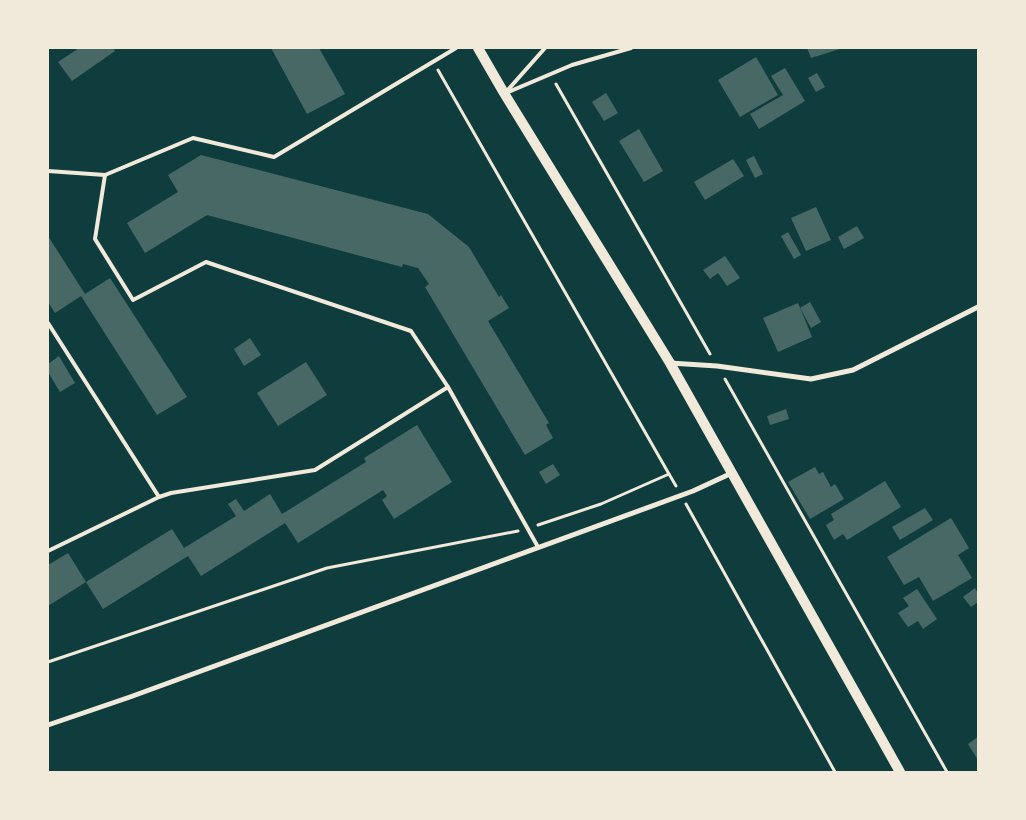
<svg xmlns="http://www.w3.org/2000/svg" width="1026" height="820" font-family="'Fira Sans Condensed',sans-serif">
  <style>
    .building { fill: #486865 }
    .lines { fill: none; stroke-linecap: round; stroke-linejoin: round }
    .path { stroke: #f1e9da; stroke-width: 3 }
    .service { stroke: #f1e9da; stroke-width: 4 }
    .minor { stroke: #f1e9da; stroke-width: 5 }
    .secondary { stroke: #f1e9da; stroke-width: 10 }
  </style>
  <rect width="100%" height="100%" fill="#0f3d3e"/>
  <g class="building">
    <path d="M79,48H113L115,51L72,81L58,62Z"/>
    <path d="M271,48H319L345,94L307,114Z"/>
    <path d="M807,48H843L811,58Z"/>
    <path d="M756,57L778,95L740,117L718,80Z"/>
    <path d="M785,68L805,101L759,129L750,114L783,95L771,76Z"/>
    <path d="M817,73L825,87L816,92L808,78Z"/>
    <path d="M606,93L618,113L604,121L592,102Z"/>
    <path d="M639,129L663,171L644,182L619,141Z"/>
    <path d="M201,155L428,214L469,247L499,297L501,295L509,308L488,321L549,423L546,425L553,438L525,455L425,287L429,284L418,268L403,264L402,267L207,215L145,253L127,223L178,192L168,175Z"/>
    <path d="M754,156L763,174L755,178L746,160Z"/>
    <path d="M733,159L744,176L705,200L694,182Z"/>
    <path d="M816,207L831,240L806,251L791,218Z"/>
    <path d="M857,226L864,238L844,249L838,237Z"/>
    <path d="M788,232L801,255L794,259L781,236Z"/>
    <path d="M48,236L85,294L110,278L187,397L157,415L81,296L55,313L48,302Z"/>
    <path d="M725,256L740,278L727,286L718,273L710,279L703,270Z"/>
    <path d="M810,302L821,322L811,328L800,308Z"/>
    <path d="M798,303L812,337L778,352L763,318Z"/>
    <path d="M250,338L261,355L244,366L234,349Z"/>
    <path d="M59,356L75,383L60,392L48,372V364Z"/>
    <path d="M306,362L327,395L278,426L257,393Z"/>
    <path d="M786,409L789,419L770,425L767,416Z"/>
    <path d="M417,425L452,482L394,519L382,500L387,496L383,490L298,543L285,523L201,576L188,556L103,609L86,582L172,529L184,548L236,516L228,504L236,499L244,511L270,494L282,514L366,462L364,458Z"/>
    <path d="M553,464L560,475L546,484L539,472Z"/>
    <path d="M815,467L819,474L823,472L831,487L835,484L844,499L810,519L788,482Z"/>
    <path d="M885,481L901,507L847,540L843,534L834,540L826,525L834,520L831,514Z"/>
    <path d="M925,508L933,520L900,540L892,527Z"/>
    <path d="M951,518L969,548L958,555L972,578L933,601L919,577L904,585L887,557Z"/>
    <path d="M68,553L86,582L48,606V565Z"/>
    <path d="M975,588L978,593V602L971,607L963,597Z"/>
    <path d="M917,589L937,619L923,629L918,621L908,627L898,613L909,606L903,598Z"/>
    <path d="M978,737V760L968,744Z"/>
  </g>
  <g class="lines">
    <g class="path">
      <path d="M438,70L669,474L601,504L538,525"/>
      <path d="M556,84L710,354"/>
      <path d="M725,379L947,772"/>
      <path d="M669,474L676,486"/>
      <path d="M686,504L835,772"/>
      <path d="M48,662L327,568L518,531"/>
    </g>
    <g class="service">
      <path d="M506,92L545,48"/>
      <path d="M506,93L572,65L631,48"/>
      <path d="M48,171L105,175L193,138L274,157L456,48"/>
      <path d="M105,175L95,239L133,300L206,262L411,331L448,387L538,547"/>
      <path d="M48,323L159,497"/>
      <path d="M48,551L159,497L171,493L315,470L448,387"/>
    </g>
    <g class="minor">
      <path d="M670,363L717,366L811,379L853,370L978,307"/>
      <path d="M48,725L130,697L693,491L732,473"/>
    </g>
    <path class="secondary" d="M478,48L504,93L670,363L900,772"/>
  </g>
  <rect width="1026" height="820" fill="none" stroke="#f1e9da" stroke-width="98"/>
</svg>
